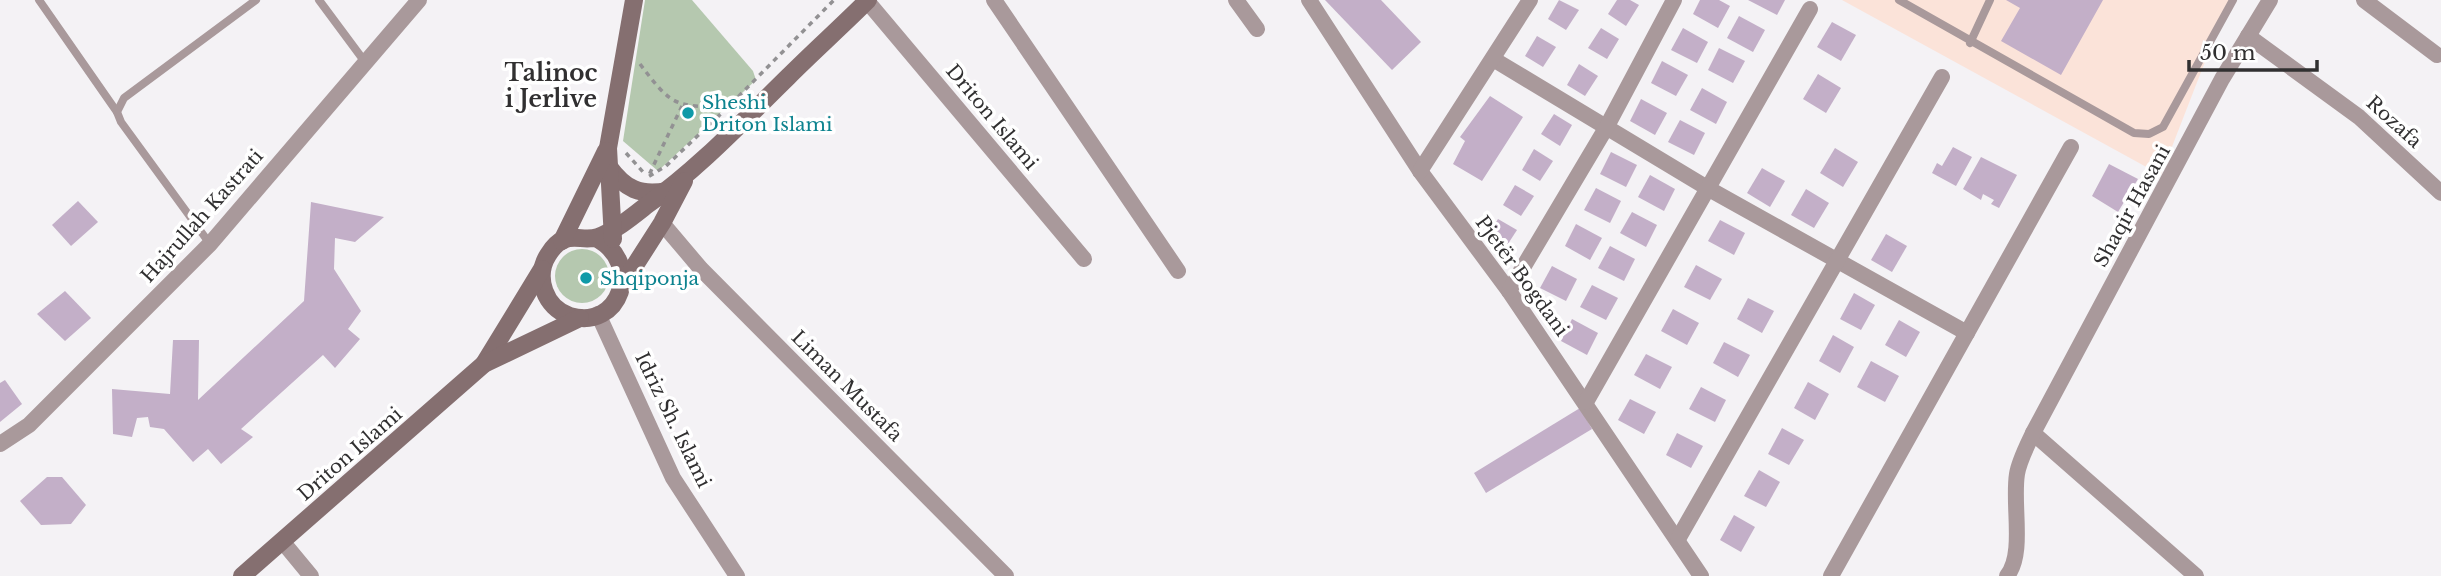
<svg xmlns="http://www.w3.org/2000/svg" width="2441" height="576" font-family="'Libre Baskerville',serif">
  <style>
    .commercial { fill: #fbe3d9 }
    .green { fill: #b5c8af }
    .building { fill: #c3afc8 }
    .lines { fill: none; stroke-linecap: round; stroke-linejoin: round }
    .path { stroke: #929193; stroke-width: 3.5; stroke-dasharray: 5 5; stroke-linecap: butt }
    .lane { stroke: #a9999b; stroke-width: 8 }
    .street { stroke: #a9999b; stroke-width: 16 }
    .secondary { stroke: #856f70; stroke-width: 18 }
    .culture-dot { fill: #0f9aa8; stroke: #fff; stroke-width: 2.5 }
    .labels { text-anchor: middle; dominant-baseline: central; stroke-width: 7; stroke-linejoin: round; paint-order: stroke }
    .culture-label { font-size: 19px; fill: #0d838f; stroke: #fff; text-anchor: start }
    .street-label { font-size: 19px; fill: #313031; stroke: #fff }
    .quarter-label { font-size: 23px; font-weight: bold; fill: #313031; stroke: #fff }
  </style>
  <rect width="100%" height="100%" fill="#f4f2f5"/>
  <path class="commercial" d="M1842,0H2229L2161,175Z"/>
  <g class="green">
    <path d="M645,0H692L753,71L756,80L658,171L623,141Z"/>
    <circle cx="582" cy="276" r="27"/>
  </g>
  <g class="building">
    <path d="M1325,0H1381L1421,42L1392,70Z"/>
    <path d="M1559,0L1579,10L1566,30L1548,19Z"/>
    <path d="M1617,0H1630L1639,5L1626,26L1608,14Z"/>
    <path d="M1700,0H1719L1730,6L1718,28L1693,14Z"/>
    <path d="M1748,0H1785L1777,15Z"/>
    <path d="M2006,0H2103L2061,75L2001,41L2020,8Z"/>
    <path d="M1739,16L1765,30L1753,52L1727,38Z"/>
    <path d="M1832,22L1856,35L1841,61L1817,47Z"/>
    <path d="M1601,28L1619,39L1607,59L1588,48Z"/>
    <path d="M1683,28L1708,42L1697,63L1671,50Z"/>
    <path d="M1537,36L1556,47L1543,67L1525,56Z"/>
    <path d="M1719,48L1745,61L1733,83L1708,70Z"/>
    <path d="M1662,61L1688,75L1676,96L1651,83Z"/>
    <path d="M1579,64L1598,76L1585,96L1567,85Z"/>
    <path d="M1818,74L1841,88L1826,113L1803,99Z"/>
    <path d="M1702,88L1727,102L1716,124L1690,110Z"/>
    <path d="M1490,96L1523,117L1482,181L1453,164L1465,141L1460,137Z"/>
    <path d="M1641,99L1667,113L1655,135L1630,121Z"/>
    <path d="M1554,114L1572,125L1560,146L1541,134Z"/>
    <path d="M1680,120L1705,133L1694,155L1668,142Z"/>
    <path d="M1953,147L1972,157L1956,186L1932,173L1937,163L1942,166Z"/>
    <path d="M1835,148L1858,162L1843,187L1820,173Z"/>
    <path d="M1534,149L1553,161L1540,181L1522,170Z"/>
    <path d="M1611,152L1637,165L1626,187L1600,174Z"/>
    <path d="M1981,157L2017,175L1999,208L1991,204L1994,200L1983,194L1981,200L1963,189Z"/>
    <path d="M2109,164L2138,179L2118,212L2092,196Z"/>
    <path d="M1762,168L1785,181L1770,207L1747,193Z"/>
    <path d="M1650,175L1675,189L1664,211L1638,197Z"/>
    <path d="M1515,185L1534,196L1521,216L1503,205Z"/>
    <path d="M1596,188L1621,201L1610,223L1584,210Z"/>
    <path d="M1806,189L1829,203L1814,228L1791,215Z"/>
    <path d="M78,201L98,222L71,246L52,225Z"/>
    <path d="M311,202L384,217L355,242L335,238L334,269L361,311L348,329L360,339L335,368L323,355L241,429L253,437L221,464L208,449L193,462L164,429L150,427L148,417L137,418L132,437L113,434L112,389L170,394L173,340H199L198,400L304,301Z"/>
    <path d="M1632,212L1657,225L1646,247L1620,233Z"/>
    <path d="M1498,219L1517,230L1504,250L1486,239Z"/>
    <path d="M1720,220L1745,233L1734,255L1708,241Z"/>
    <path d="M1576,224L1602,238L1590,260L1565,246Z"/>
    <path d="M1886,234L1907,246L1892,272L1871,260Z"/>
    <path d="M1610,246L1635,259L1624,281L1598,268Z"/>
    <path d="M1696,265L1722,279L1710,300L1684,287Z"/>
    <path d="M1552,266L1577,279L1566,301L1540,288Z"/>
    <path d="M1592,285L1618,298L1606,320L1580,307Z"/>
    <path d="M65,291L91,318L65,341L37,314Z"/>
    <path d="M1854,293L1875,305L1861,330L1840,319Z"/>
    <path d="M1748,298L1774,311L1762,333L1737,319Z"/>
    <path d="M1673,309L1699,323L1687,345L1661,331Z"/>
    <path d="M1572,319L1598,333L1587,355L1561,341Z"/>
    <path d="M1899,320L1920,332L1906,357L1885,345Z"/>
    <path d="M1833,335L1854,347L1840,373L1819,361Z"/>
    <path d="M1724,342L1750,355L1738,377L1713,363Z"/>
    <path d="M1646,354L1672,367L1660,389L1634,375Z"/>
    <path d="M1871,361L1899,376L1885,402L1857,387Z"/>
    <path d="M5,380L22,404L0,422V383Z"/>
    <path d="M1808,382L1829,394L1815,420L1794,408Z"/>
    <path d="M1701,387L1726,400L1715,422L1689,409Z"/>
    <path d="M1630,399L1656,412L1644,434L1618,420Z"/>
    <path d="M1580,408L1592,429L1486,493L1474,473Z"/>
    <path d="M1782,428L1804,440L1789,465L1768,454Z"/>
    <path d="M1677,433L1703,446L1691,468L1666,455Z"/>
    <path d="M1759,470L1780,482L1766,507L1744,496Z"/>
    <path d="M47,477H62L86,505L71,524L41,525L20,501Z"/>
    <path d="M1734,515L1755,527L1741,552L1720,540Z"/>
  </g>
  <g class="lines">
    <g class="path">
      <path d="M640,64C673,108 675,106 728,107"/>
      <path d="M682,106L648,177L666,166L728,107L834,0"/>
      <path d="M626,153L644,173"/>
    </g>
    <g class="lane">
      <path d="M39,0L117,112"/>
      <path d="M319,0L365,62"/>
      <path d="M1899,0L2134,133L2149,134L2163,127L2233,0"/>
      <path d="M1970,43L1990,0"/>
      <path d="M210,244L121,122L117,112L124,98L256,0"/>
    </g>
    <g class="street">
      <path d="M994,0L1178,271"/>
      <path d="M1236,0L1257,29"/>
      <path d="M1309,0L1420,171L1509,291L1701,576"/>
      <path d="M2364,0L2437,55"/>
      <path d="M867,1L1084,259"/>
      <path d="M2248,36L2359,117L2441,193"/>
      <path d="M1493,59L1709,189L1967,333"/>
      <path d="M1420,171L1530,0"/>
      <path d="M662,223L701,269L1006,576"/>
      <path d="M1509,291L1606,128L1674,0"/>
      <path d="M598,314L673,478L737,576"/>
      <path d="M1586,402L1810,9"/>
      <path d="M2033,433L2196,576"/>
      <path d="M0,444L29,425L210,244L419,0"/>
      <path d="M1678,539L1942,77"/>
      <path d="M282,541L311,576"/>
      <path d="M1831,576L2071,147"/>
      <path d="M2007,576C2025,553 2012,505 2017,474C2019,461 2027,446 2033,433L2222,79L2270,0"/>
    </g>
    <g class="secondary">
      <path d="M609,167C625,189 640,196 667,191"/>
      <path d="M596,238C644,263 620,331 570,316C545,308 534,277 548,255C565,227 580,243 598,237C615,231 633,216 647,205C699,168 742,122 788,77C814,51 842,26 868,0"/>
      <path d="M613,239L608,148L634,0"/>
      <path d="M562,241L606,151"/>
      <path d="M623,284L662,223L684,181"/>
      <path d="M484,364L542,269"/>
      <path d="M242,576L484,364L580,318"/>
    </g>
  </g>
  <g class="culture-dot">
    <circle cx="688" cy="113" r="7"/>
    <circle cx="586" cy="278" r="7"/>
  </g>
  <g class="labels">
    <g class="culture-label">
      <text x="702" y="102">Sheshi<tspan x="702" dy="22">Driton Islami</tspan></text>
      <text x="600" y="278">Shqiponja</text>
    </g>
    <g class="street-label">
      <text transform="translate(992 117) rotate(50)">Driton Islami</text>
      <text transform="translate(2394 122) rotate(42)">Rozafa</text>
      <text transform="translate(2132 206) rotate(-61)">Shaqir Hasani</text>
      <text transform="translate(202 216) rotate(-48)">Hajrullah Kastrati</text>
      <text transform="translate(1522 276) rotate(54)">Pjetër Bogdani</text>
      <text transform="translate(847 386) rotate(45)">Liman Mustafa</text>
      <text transform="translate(673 420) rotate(64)">Idriz Sh. Islami</text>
      <text transform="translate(350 454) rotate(-41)">Driton Islami</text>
    </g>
    <g class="quarter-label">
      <text x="551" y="73">Talinoc<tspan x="551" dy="26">i Jerlive</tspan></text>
    </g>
  </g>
  <path d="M2189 60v10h128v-10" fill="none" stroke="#313031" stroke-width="3.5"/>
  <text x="2200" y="60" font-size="21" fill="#313031" stroke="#ffffff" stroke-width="5" paint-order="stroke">50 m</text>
</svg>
